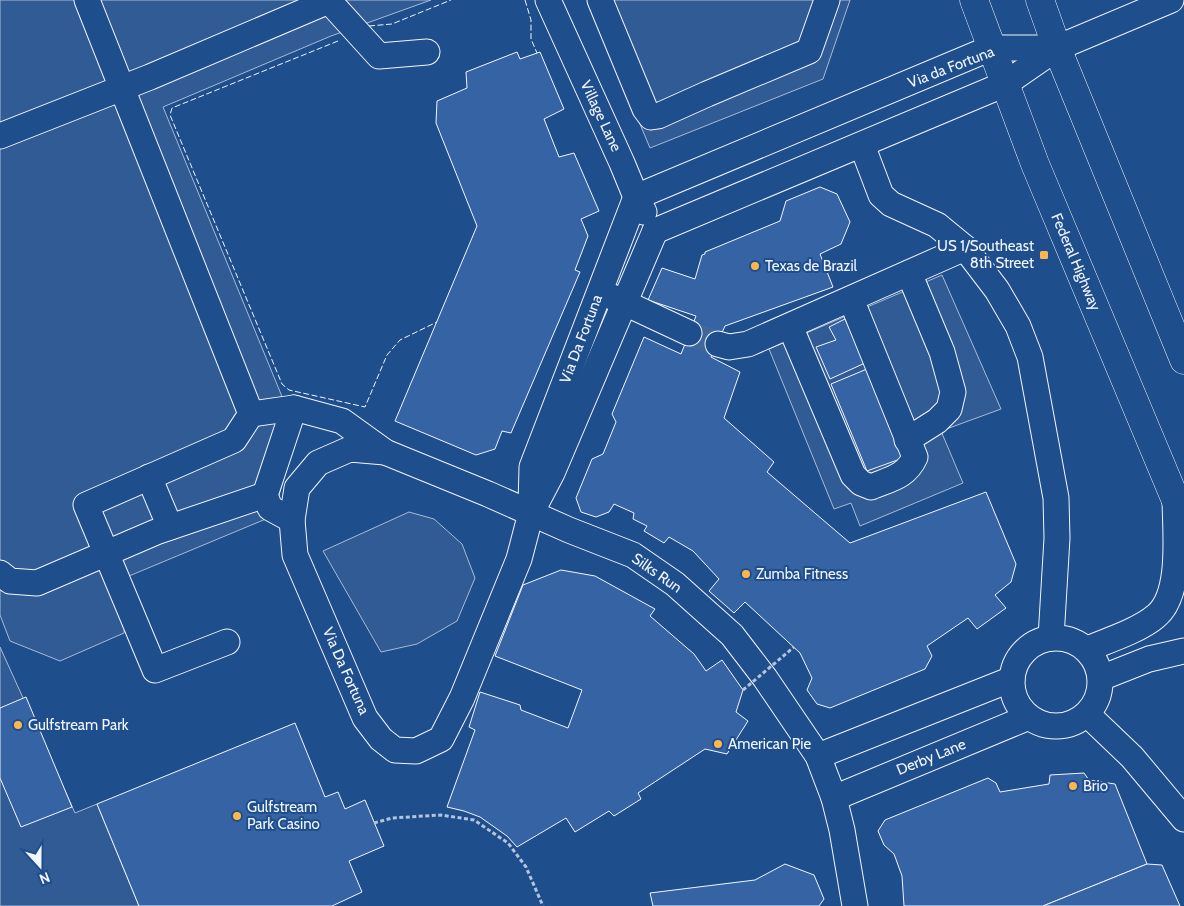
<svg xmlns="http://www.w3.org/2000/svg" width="1184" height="906" font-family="Cabin,sans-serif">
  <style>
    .built { fill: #305b95; stroke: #a8bbd7 }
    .building { fill: #3563a3; stroke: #f2f6ff }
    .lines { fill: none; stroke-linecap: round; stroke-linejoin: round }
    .minor-tunnel { stroke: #3f679d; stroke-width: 25; stroke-dasharray: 25 12; stroke-linecap: butt }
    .minor-casing { stroke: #f2f6ff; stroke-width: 27 }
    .major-casing { stroke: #f2f6ff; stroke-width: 29 }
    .path { stroke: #b3c4dc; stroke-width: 3; stroke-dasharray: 4 2.5; stroke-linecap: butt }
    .minor { stroke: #1f4e8c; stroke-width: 25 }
    .major { stroke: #1f4e8c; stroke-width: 28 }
    .path-bridge { stroke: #b3c4dc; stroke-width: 3; stroke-dasharray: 4 2.5; stroke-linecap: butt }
    .fence { stroke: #f2f6ff; stroke-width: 1; stroke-dasharray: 6 2.5; stroke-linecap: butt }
    .poi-dot { fill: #ffb74d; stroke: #1f4e8c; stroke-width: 2 }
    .labels { text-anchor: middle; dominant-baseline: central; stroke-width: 4; stroke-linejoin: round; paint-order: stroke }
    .street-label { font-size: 15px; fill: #f2f6ff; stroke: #1f4e8c }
    .poi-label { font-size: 15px; fill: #f2f6ff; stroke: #1f4e8c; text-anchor: start }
  </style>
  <rect width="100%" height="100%" fill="#1f4e8c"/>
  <g class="built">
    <path d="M0,0H431L331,36L163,107L297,433L273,516L129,576L124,633L60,661L10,641L0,615Z"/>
    <path d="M588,0H850L823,79L650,148Z"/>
    <path d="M942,275L1001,409L941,431L963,483L860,526L851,503L834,509L769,349Z"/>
    <path d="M409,512L434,519L462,544L475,578L457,621L417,644L381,652L323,551Z"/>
    <path d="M0,647L75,813L97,804L139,906H0Z"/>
  </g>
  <g class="building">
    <path d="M517,52L520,59L540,52L564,109L544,119L559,157L574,153L599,211L581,219L588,236L575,270L580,272L511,433L502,431L495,449L476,455L395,421L477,226L436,123L437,101L467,88L466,72Z"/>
    <path d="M820,187L837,194L850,222L841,244L820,254L833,287L725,326L711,357L740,372L724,418L774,462L767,472L850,543L986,492L1016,564L1011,582L995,595L1006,608L977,629L968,618L927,646L932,656L925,669L830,708L817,704L807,690L812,678L800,653L745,602L734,613L709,591L719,579L693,551L669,537L664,543L644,531L647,526L633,519L634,513L614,504L609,512L596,517L581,512L576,498L592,459L603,454L616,422L612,414L644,337L681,354L696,316L648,300L662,268L695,279L702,255L705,254V252L780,221L786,201Z"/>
    <path d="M845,319L865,363L830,379L816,347L836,340L829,327Z"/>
    <path d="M867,369L903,458L867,471L831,384Z"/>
    <path d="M561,570L595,576L655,609L650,616L694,654L706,671L722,660L743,690L736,712L748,721L727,754L705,749L638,793L641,799L614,816L609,811L575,832L566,818L517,847L507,836L480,817L464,811L447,807L475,730L469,727L480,692L520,705L521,710L568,728L582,690L495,656L523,585Z"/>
    <path d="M26,697L72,807L21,827L0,778V708Z"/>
    <path d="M295,723L325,797L338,792L345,809L365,800L384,846L349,861L362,892L332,906H139L97,804Z"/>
    <path d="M1084,773L1089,780L1115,784L1147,864L1043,906H904L902,876L894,854L884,845L878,831L885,820L988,778L996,783L1000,792L1049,784L1050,775Z"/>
    <path d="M785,864L814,875L824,899L819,906H653L650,893L755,880Z"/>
    <path d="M1147,864L1162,865L1180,906H1043Z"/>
  </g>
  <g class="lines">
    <path class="minor-tunnel" d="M689,333L718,344"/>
    <g class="minor-casing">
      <g id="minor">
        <path d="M87,0L251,414L294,408L342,421L385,452L488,494L569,530L633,555L675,584L732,635L765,678L818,756L834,798L842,830L855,906"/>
        <path d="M548,0L622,163L636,197L644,212"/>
        <path d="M600,0L645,109L651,117L658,116L707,94L809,51L827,0"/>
        <path d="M329,1L379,56L427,52"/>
        <path d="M0,136L150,77L331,0"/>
        <path d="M862,145L881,195L891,204L937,225L965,248L997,290L1018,326L1030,357L1056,498L1057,538L1051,638"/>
        <path d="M636,197L991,48H1057"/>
        <path d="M655,231L1005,84L1057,48L1171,0"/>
        <path d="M610,296L689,333"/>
        <path d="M790,326L853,475L861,483L871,487C890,479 906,477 915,457L851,299"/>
        <path d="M718,344L729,347L748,344L965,248"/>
        <path d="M907,440L937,421L949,409L953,392L942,352L909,273"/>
        <path d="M385,452L350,449L318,463L297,488L292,520L295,555L365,718L381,739L395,750L416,751L441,739L462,698L519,559L531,513L552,473L655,231"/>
        <path d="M149,477L170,527"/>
        <path d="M531,505L532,467L636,197"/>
        <path d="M292,520L270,508L265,495L294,408"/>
        <path d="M0,573L10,581L37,583L156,532L265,495"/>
        <circle cx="1056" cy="682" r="44"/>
        <path d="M227,642L155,670L86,505L234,440L251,414"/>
        <path d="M1087,649C1107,641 1140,630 1156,616C1183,594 1175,530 1175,498"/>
        <path d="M1101,678L1149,659L1184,651"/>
        <path d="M1087,714L1132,757L1184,819"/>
        <path d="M818,756L1012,679"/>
        <path d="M834,798L1029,717"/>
      </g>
    </g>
    <g class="major-casing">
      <g id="major">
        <path d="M974,0L1035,164L1184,520"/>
        <path d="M1040,0L1057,48L1184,360"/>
      </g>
    </g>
    <path class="path" d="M374,823L392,818L441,815L474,820L508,843L526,867L543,906"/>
    <use href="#minor" class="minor"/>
    <use href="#major" class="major"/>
    <path class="path-bridge" d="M743,690L794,647"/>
    <g class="fence">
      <path d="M525,0L531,20V39L537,53"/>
      <path d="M369,26L392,24L451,0"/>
      <path d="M338,41L172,108L170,115L282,384L289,390L365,407L387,355L400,340L437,322"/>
    </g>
  </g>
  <g class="poi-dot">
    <rect x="1039" y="250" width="10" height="10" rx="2.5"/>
    <circle cx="755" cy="266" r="5"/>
    <circle cx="746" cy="574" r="5"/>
    <circle cx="18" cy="725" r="5"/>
    <circle cx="718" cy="744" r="5"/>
    <circle cx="1073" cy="786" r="5"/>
    <circle cx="237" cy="816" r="5"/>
  </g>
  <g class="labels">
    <g class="street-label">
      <text transform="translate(951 67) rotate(-21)">Via da Fortuna</text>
      <text transform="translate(601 116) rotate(65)">Village Lane</text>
      <text transform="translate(1076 262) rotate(67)">Federal Highway</text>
      <text transform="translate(581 339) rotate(-69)">Via Da Fortuna</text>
      <text transform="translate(657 573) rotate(35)">Silks Run</text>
      <text transform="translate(346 671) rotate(66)">Via Da Fortuna</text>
      <text transform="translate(931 757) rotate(-22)">Derby Lane</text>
    </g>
    <g class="poi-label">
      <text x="1034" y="246" text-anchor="end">US 1/Southeast<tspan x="1034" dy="17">8th Street</tspan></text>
      <text x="765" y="266">Texas de Brazil</text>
      <text x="756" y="574">Zumba Fitness</text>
      <text x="28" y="725">Gulfstream Park</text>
      <text x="728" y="744">American Pie</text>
      <text x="1083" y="786">Brio</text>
      <text x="247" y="807">Gulfstream<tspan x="247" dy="17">Park Casino</tspan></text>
    </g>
  </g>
  <g transform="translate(40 866) rotate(159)" stroke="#1f4e8c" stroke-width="4" paint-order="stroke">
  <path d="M0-4L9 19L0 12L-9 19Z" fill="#f2f6ff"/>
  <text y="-8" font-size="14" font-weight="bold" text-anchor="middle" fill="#f2f6ff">N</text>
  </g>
</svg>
